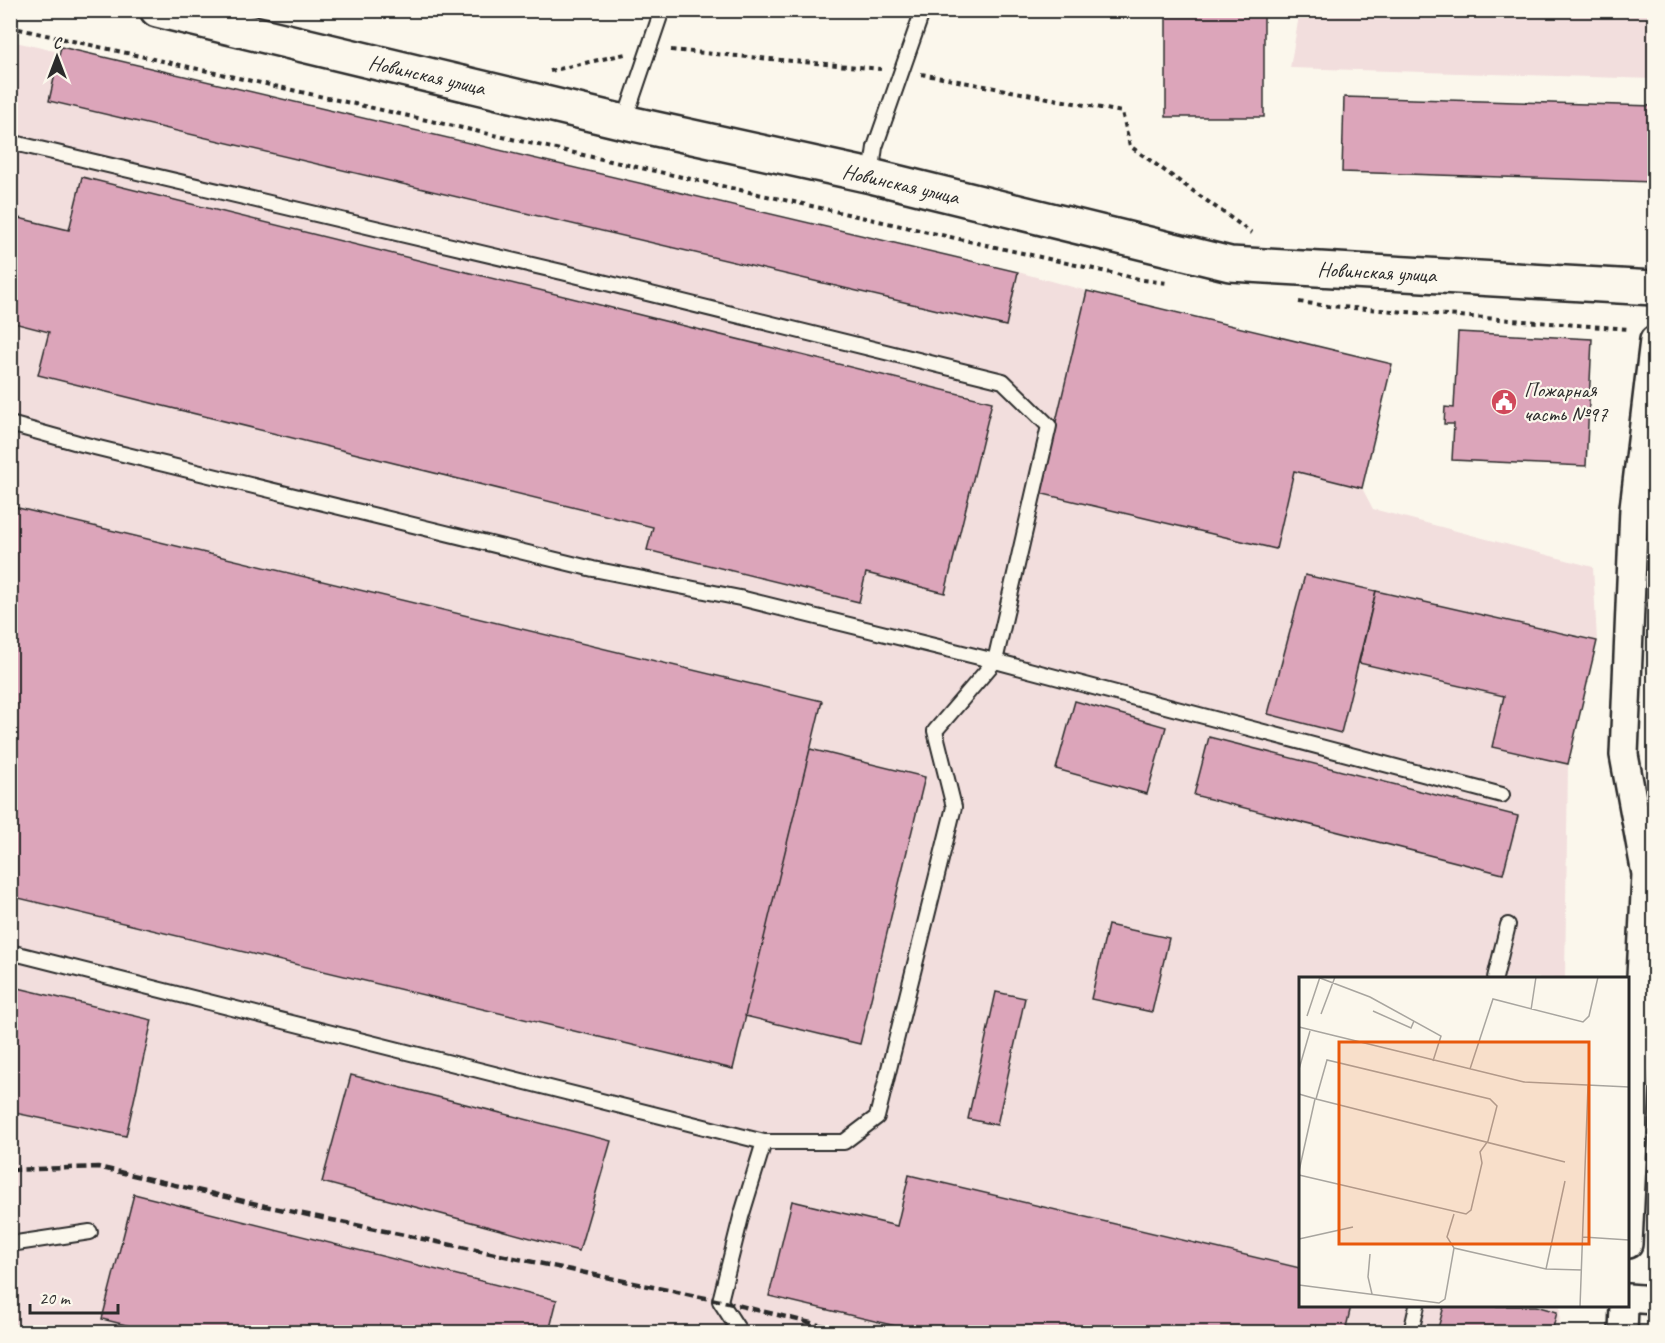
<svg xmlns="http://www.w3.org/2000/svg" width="1665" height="1343" font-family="Caveat,sans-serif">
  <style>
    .built { fill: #f2dedd }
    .building { fill: #dca5ba; stroke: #2b2b2b; stroke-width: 1.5 }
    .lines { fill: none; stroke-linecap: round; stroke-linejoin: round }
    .service-casing { stroke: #2b2b2b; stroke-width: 18 }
    .minor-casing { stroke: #2b2b2b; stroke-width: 32 }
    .secondary-casing { stroke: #2b2b2b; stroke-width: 38 }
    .path { stroke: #2b2b2b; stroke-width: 4; stroke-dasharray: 4.5 4.5; stroke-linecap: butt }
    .service { stroke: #fbf7ec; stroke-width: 14 }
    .minor { stroke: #fbf7ec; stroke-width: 27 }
    .secondary { stroke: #fbf7ec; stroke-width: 33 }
    .rail { stroke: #2b2b2b; stroke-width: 4.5; stroke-dasharray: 9 4.5; stroke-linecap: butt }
    .labels { text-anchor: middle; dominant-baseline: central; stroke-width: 4.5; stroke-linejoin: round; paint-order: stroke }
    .street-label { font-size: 21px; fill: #2b2b2b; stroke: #fbf7ec }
    .poi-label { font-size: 21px; fill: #2b2b2b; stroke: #fbf7ec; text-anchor: start }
    .inset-road { fill: none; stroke: #a8a59f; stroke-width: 1.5 }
    .view { fill: #e8590c; fill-opacity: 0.15; stroke: #e8590c; stroke-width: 3 }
    .inset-edge { fill: none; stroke: #2b2b2b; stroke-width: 3 }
  </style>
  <rect width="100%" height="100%" fill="#fbf7ec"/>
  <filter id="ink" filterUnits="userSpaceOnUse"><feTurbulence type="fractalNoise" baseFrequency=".0167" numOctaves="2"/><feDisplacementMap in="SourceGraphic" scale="12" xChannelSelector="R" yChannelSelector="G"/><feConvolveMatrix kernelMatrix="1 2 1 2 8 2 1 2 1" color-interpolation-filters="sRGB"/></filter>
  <g filter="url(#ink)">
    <g class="built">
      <path d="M1300,10L1654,11V79L1290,68Z"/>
      <path d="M11,41L1018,272L1253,337L1392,364L1362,488L1373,509L1593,567L1597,641L1568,764L1565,978H1300V1306H1560L1559,1332H11Z"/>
    </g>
    <g class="building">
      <rect x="1166" y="10" width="98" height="107"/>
      <path d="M61,47L1018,272L1006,326L49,101Z"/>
      <path d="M1344,97L1654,106V182L1342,172Z"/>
      <path d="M82,177L992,402L945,593L866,573L859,602L647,550L653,527L38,375L49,332L10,322V216L69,230Z"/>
      <path d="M1087,291L1392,364L1362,488L1294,471L1276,549L1039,493Z"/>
      <path d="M1458,332L1592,339L1586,466L1452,460L1454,424H1444L1445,407L1454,408Z"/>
      <path d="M10,506L822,701L733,1069L10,896Z"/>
      <path d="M1305,575L1376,591L1341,733L1268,714Z"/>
      <path d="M1376,591L1597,641L1568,764L1492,747L1504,696L1359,663Z"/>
      <path d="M1075,701L1166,727L1147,794L1056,769Z"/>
      <path d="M1209,737L1518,816L1503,874L1194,795Z"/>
      <path d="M810,749L925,777L860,1044L745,1016Z"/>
      <path d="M1108,925L1169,938L1152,1012L1091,999Z"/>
      <path d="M10,986L152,1020L126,1136L10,1112Z"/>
      <path d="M996,992L1025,998L997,1125L968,1119Z"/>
      <path d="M351,1075L611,1141L579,1251L322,1182Z"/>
      <path d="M909,1175L1300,1268V1306H1351L1345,1332H921L769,1296L792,1201L897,1226Z"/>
      <path d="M134,1194L557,1300L549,1332H154L102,1319Z"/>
      <path d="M1444,1306H1536L1557,1312L1552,1332H1437Z"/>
    </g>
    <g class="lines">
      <g class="service-casing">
        <g id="service">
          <path d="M624,122L662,10"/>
          <path d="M10,142L562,272L1003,381L1049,426L995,661L935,731L954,807L877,1117L844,1142H764L10,952"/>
          <path d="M871,176L875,147L923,10"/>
          <path d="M10,424L78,443L593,569L740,598L995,661L1502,795"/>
          <path d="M1495,978L1508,925"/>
          <path d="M10,1244L90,1232"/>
          <path d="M740,1332L720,1301L741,1217L764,1142"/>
          <path d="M1411,1332L1417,1306"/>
        </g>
      </g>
      <g class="minor-casing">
        <g id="minor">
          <path d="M1628,1244L1646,874L1624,755L1634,508L1654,340"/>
          <path d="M1628,1298L1654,1300"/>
          <path d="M1623,1332L1624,1306"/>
        </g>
      </g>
      <g class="secondary-casing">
        <path id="secondary" d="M157,10L624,122L871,176L1230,264L1654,288"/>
      </g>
      <g class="path">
        <path d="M10,27L1143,280L1167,283"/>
        <path d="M671,50L881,69"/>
        <path d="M550,71L625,54"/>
        <path d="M921,74L1122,112L1130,146L1252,233"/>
        <path d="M1299,302L1328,306L1629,329"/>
      </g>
      <use href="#service" class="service"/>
      <use href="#minor" class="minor"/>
      <use href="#secondary" class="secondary"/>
      <path class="rail" d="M10,1170L98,1167L265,1206L720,1301L848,1332"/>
    </g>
  </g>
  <defs>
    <g id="civic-disc" transform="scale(1.35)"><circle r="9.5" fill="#d1495b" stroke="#fbf7ec"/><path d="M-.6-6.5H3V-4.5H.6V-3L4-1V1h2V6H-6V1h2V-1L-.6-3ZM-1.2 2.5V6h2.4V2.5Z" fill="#fff"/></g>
  </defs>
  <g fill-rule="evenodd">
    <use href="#civic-disc" x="1504" y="402"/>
  </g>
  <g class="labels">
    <g class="street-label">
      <text transform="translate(427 75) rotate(13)">Новинская улица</text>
      <text transform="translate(901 184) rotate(13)">Новинская улица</text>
      <text transform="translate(1377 272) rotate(3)">Новинская улица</text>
    </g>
    <g class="poi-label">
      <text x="1524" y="390">Пожарная<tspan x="1524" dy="24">часть №97</tspan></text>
    </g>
  </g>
  <g transform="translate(1299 977)">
    <rect width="330" height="330" fill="#fbf7ec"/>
    <path class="inset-road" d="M21,1L71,20L142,59L134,84M232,33L237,0M74,34L112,51L115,44M22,37L36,0M8,39L21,0M0,50L225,105L330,110M0,92L11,54M171,92L194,22L284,45L290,39L299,0M0,117L17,122L28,83L191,122L198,129L189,164L181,175L183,186L172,233L167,237L0,198M17,122L266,185M0,194L16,122M155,237L148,260L155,271L247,292L283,293M284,260L330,263M0,262L54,250M71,277L69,300L73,317M247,292L266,204M0,308L140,326L146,322L155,271M281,330L289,108"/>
    <path class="view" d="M40,65H290V267H40Z"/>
    <rect width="330" height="330" class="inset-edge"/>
  </g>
  <rect width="1665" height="1343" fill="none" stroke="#fbf7ec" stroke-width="36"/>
  <rect x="18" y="18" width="1629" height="1307" fill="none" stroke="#2b2b2b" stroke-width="2" filter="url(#ink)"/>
  <g transform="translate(57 57)" stroke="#fbf7ec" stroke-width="4.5" paint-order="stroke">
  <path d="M0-4.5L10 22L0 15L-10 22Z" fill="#2b2b2b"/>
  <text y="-9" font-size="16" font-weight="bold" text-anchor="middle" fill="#2b2b2b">С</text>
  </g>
  <path d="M30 1304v9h88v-9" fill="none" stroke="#2b2b2b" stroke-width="3"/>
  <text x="39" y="1304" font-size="18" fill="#2b2b2b" stroke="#fbf7ec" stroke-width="4.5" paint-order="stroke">20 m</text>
</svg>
